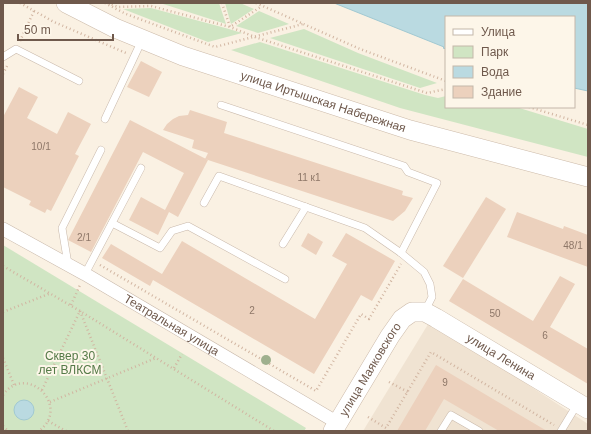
<svg xmlns="http://www.w3.org/2000/svg" width="591" height="434" font-family="Arial,sans-serif">
  <style>
    .residential { fill: #f0e3d2 }
    .green { fill: #d0e5c3 }
    .water { fill: #badae1; stroke: #a1c9d2 }
    .building { fill: #ecd1bd }
    .lines { fill: none; stroke-linecap: round; stroke-linejoin: round }
    .service-casing { stroke: #c9b9ab; stroke-width: 8 }
    .minor-casing { stroke: #c9b9ab; stroke-width: 14 }
    .secondary-casing { stroke: #ccbaa9; stroke-width: 20 }
    .path { stroke: #d1b5a1; stroke-width: 2.5; stroke-dasharray: 1 3; stroke-linecap: butt }
    .service { stroke: #fff; stroke-width: 7 }
    .minor { stroke: #fff; stroke-width: 13 }
    .secondary { stroke: #fff; stroke-width: 19 }
    .tree { fill: #9fb08e }
    .labels { text-anchor: middle; dominant-baseline: central; stroke-width: 4; stroke-linejoin: round; paint-order: stroke }
    .number-label { font-size: 10px; fill: #8e7768 }
    .street-label { font-size: 12px; fill: #6f594c; stroke: #fdf6e9 }
    .park-label { font-size: 12px; fill: #557a48; stroke: #fdf6e9 }
  </style>
  <rect width="100%" height="100%" fill="#faf1e3"/>
  <path class="residential" d="M430,321L588,424V431H363Z"/>
  <g class="green">
    <path d="M160,3H219L226,24Z"/>
    <path d="M225,3H240L254,9L231,24Z"/>
    <path d="M151,8L229,29L242,33L208,42L123,9Z"/>
    <path d="M259,11L289,24L258,33L236,26Z"/>
    <path d="M304,29L358,53L437,83L420,88L270,38Z"/>
    <path d="M260,42L425,95L438,98L446,96V107H516L588,129V157L400,108L231,50Z"/>
    <path d="M3,245L306,428L304,431H3Z"/>
  </g>
  <g class="water">
    <path d="M334,3H588V91L574,88V17H446V49L443,48L444,47Z"/>
    <circle cx="24" cy="410" r="10"/>
  </g>
  <g class="building">
    <path d="M141,61L162,72L149,97L127,87Z"/>
    <path d="M19,87L38,97L27,118L57,134L68,112L91,124L75,154L79,156L51,211L47,209L45,213L29,205L31,201L3,187V117Z"/>
    <path d="M190,110L227,122L224,133L403,191L402,195L413,198L405,211L393,221L205,159L208,153L192,148L194,140L163,130L167,124L173,119L179,116L188,115Z"/>
    <path d="M130,120L208,160L178,217L169,212L158,235L129,220L141,197L165,210L184,173L143,152L91,252L68,240Z"/>
    <path d="M486,197L506,209L463,278L443,266Z"/>
    <path d="M517,212L563,229L564,226L588,235V267L507,237Z"/>
    <path d="M308,233L323,242L316,255L301,246Z"/>
    <path d="M346,233L395,261L372,301L361,295L314,374L153,280L150,286L102,258L111,244L162,274L182,241L315,319L347,264L332,256Z"/>
    <path d="M560,276L575,284L550,327L588,349V384L449,301L463,279L533,321Z"/>
    <path d="M436,365L493,399L547,431H499L444,399L425,431H397Z"/>
  </g>
  <g class="lines">
    <g class="service-casing">
      <g id="service">
        <path d="M3,57L16,49L79,81"/>
        <path d="M221,105L404,166L408,172L437,183L401,253"/>
        <path d="M105,119L142,40"/>
        <path d="M204,203L219,176L365,228L401,253L424,272L430,284L432,297L425,311"/>
        <path d="M112,223L160,248L172,231L188,226L285,279"/>
        <path d="M283,244L306,207"/>
        <path d="M68,264L62,228L101,150"/>
        <path d="M85,274L141,168"/>
        <path d="M441,431L451,415L479,431"/>
        <path d="M561,431L578,403"/>
      </g>
    </g>
    <g class="minor-casing">
      <g id="minor">
        <path id="s1" d="M3,229L85,274L338,423"/>
      </g>
    </g>
    <g class="secondary-casing">
      <g id="secondary">
        <path id="s2" d="M66,3L115,28L183,56L410,130L588,177"/>
        <path id="s3" d="M333,431L390,336L402,319L412,312H425L436,318L588,409"/>
      </g>
    </g>
    <g class="path">
      <path d="M20,3L54,22L126,53"/>
      <path d="M105,3L126,14L215,47L303,24"/>
      <path d="M108,3L118,7L151,6L230,27L262,6"/>
      <path d="M222,3L230,27L255,37L427,93L446,89"/>
      <path d="M256,3L360,49L446,81"/>
      <path d="M20,41L34,11"/>
      <path d="M3,74L7,66"/>
      <path d="M529,107L588,125"/>
      <path d="M100,265L316,391L361,314L369,319L401,264"/>
      <path d="M3,266L80,311L274,431"/>
      <path d="M71,305L80,285"/>
      <path d="M80,311L128,431"/>
      <path d="M3,312L51,293"/>
      <path d="M3,358L14,385"/>
      <path d="M174,368L182,354"/>
      <path d="M389,382L408,392"/>
      <path d="M42,390L80,311"/>
      <path d="M3,395C26,362 72,406 39,431"/>
      <path d="M50,402L156,358"/>
      <path d="M368,417L386,428L431,352L554,425"/>
      <path d="M48,421L66,431"/>
      <path d="M3,426L8,431"/>
    </g>
    <use href="#service" class="service"/>
    <use href="#minor" class="minor"/>
    <use href="#secondary" class="secondary"/>
  </g>
  <circle class="tree" cx="266" cy="360" r="5"/>
  <g class="labels">
    <g class="number-label">
      <text x="41" y="146">10/1</text>
      <text x="309" y="177">11 к1</text>
      <text x="84" y="237">2/1</text>
      <text x="573" y="245">48/1</text>
      <text x="252" y="310">2</text>
      <text x="495" y="313">50</text>
      <text x="545" y="335">6</text>
      <text x="445" y="382">9</text>
    </g>
    <g class="street-label">
      <text stroke="none"><textPath href="#s2" startOffset="276">улица Иртышская Набережная</textPath></text>
      <text stroke="none"><textPath href="#s1" startOffset="194">Театральная улица</textPath></text>
      <text stroke="none"><textPath href="#s3" startOffset="245">улица Ленина</textPath></text>
      <text stroke="none"><textPath href="#s3" startOffset="72">улица Маяковского</textPath></text>
    </g>
    <g class="park-label">
      <text x="70" y="356">Сквер 30<tspan x="70" dy="14">лет ВЛКСМ</tspan></text>
    </g>
  </g>
  <rect width="591" height="434" fill="none" stroke="#6f594c" stroke-width="8"/>
  <rect x="445" y="16" width="130" height="92" fill="#fdf6e9" stroke="#c4b7aa"/>
  <rect x="453" y="29" width="20" height="6" fill="#ffffff" stroke="#c4b7aa"/>
  <text x="481" y="36" font-size="12" fill="#6f594c">Улица</text>
  <rect x="453" y="46" width="20" height="12" fill="#d0e5c3" stroke="#c4b7aa"/>
  <text x="481" y="56" font-size="12" fill="#6f594c">Парк</text>
  <rect x="453" y="66" width="20" height="12" fill="#badae1" stroke="#c4b7aa"/>
  <text x="481" y="76" font-size="12" fill="#6f594c">Вода</text>
  <rect x="453" y="86" width="20" height="12" fill="#ecd1bd" stroke="#c4b7aa"/>
  <text x="481" y="96" font-size="12" fill="#6f594c">Здание</text>
  <path d="M18 34v6h95v-6" fill="none" stroke="#6f594c" stroke-width="2"/>
  <text x="24" y="34" font-size="12" fill="#6f594c" stroke="#fdf6e9" stroke-width="3" paint-order="stroke">50 m</text>
</svg>
